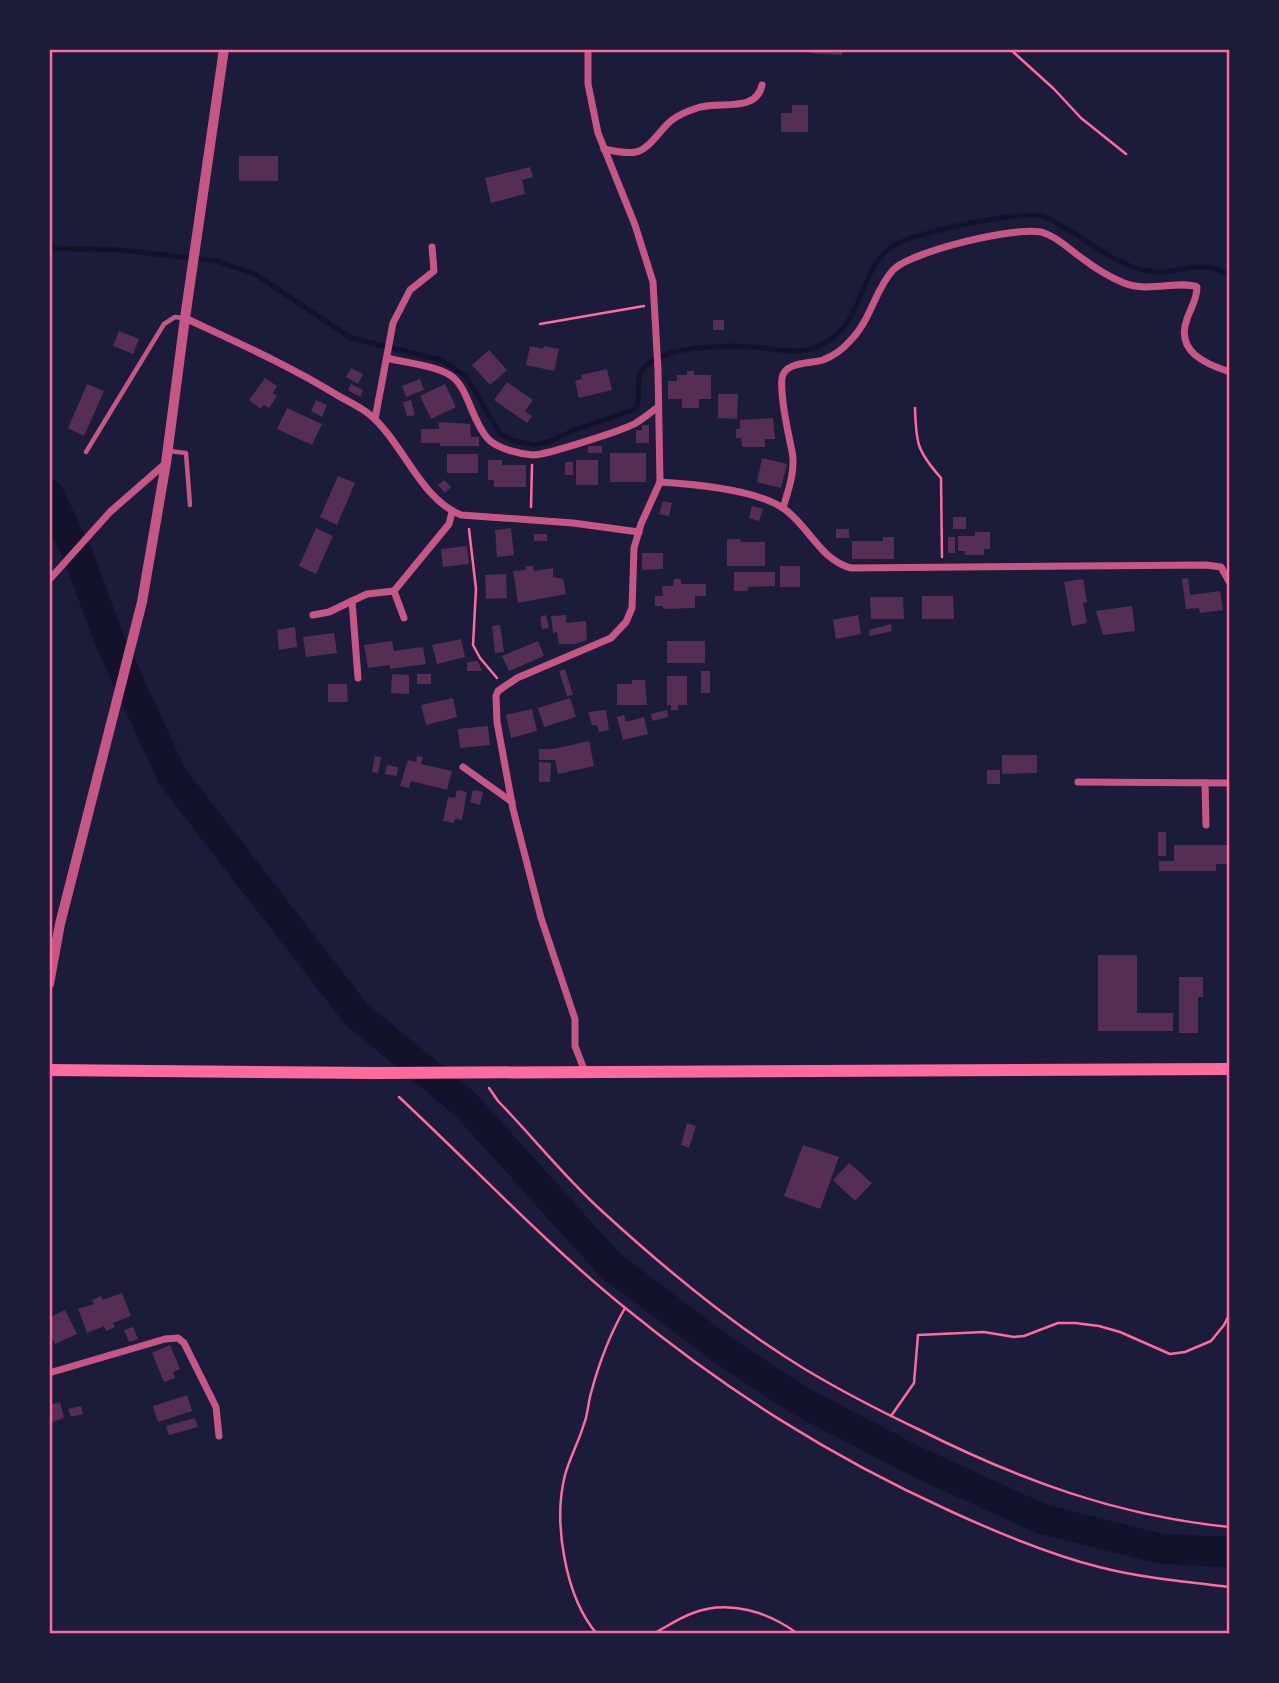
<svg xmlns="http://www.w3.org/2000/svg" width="1279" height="1683" font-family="'Archivo Narrow',sans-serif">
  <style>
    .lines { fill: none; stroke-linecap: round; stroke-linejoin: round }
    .stream { stroke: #12122b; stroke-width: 5 }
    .river { stroke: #12122b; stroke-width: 30 }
    .building { fill: #542f53 }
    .path { stroke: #ff6b9d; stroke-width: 2.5 }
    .service { stroke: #c65784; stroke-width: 4.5 }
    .minor { stroke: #c65784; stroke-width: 7 }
    .tertiary { stroke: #c65784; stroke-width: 10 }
    .secondary { stroke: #ff6b9d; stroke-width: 12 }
    .neatline { fill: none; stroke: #ff6b9d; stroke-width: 2.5 }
  </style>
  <rect width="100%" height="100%" fill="#1b1b3a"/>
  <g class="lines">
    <path class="stream" d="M49,248L121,250L217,261L255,274L351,338L441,360L466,376L500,434L514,441L534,445L551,441L572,431L635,409C643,397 634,381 643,369C663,345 725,345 754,347C776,348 796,356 817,347C866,326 856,274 891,247C908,234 1026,208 1045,217C1080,232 1110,264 1148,271C1181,277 1195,256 1230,275"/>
    <path class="river" d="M49,495L78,555L109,639L172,776L356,1014L466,1105L610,1265L730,1355L802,1402L917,1462L1042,1519L1161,1549L1230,1552"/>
  </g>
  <g class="building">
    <path d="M810,49H842V55L810,53Z"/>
    <path d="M792,105H808V132H781V113H792Z"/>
    <rect x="239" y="156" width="39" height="25"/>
    <path d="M530,167L533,177L522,180L525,194L491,203L485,178Z"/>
    <rect x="713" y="320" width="11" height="10"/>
    <path d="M119,331L139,339L133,354L113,346Z"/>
    <path d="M530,346L543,349L544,346L559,349L554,371L526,365Z"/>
    <path d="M489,350L507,370L490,385L472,365Z"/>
    <path d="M351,368L363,374L358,384L346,377Z"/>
    <path d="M607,369L612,390L579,398L575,381L582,379L581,375Z"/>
    <path d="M687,371H694V375H711V399H699V408H682V399H668V381H677V375H687Z"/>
    <path d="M265,378L277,386L273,393L277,396L269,408L264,405L261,409L249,400Z"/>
    <path d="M420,379L424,390L406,397L402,386Z"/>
    <path d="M507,382L533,400L525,411L532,416L527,423L494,400Z"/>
    <path d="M87,384L104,391L84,436L68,428Z"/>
    <path d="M351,384L363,390L360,397L348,390Z"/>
    <path d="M445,384L456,407L431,419L420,396Z"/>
    <path d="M718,394H738L737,419L718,418Z"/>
    <path d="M316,400L327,405L322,417L311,411Z"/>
    <path d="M411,400L415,415L407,417L403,402Z"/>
    <path d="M287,408L322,424L312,445L277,429Z"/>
    <path d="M773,418L775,439H765V447H742L741,438H736V429H740V420Z"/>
    <path d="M439,422L470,424L471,437H479V446H440V443H421V429H439Z"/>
    <path d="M642,425H649V443H636V430H642Z"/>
    <rect x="588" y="446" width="14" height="7"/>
    <rect x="610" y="453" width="36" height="29"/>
    <rect x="447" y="454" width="31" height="19"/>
    <path d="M762,458L787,464L781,488L757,482Z"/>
    <path d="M488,460H502V465H526V487H494V480H488Z"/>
    <rect x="576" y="460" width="22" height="25"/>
    <rect x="565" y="462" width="8" height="13"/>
    <path d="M338,476L355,483L337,525L320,517Z"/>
    <path d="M444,480L451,487L445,493L438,485Z"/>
    <path d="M663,501L672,503L669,516L659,514Z"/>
    <path d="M752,506L763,509L759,521L749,518Z"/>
    <rect x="953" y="517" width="13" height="12"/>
    <path d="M316,528L333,536L316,574L299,566Z"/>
    <path d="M511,528L514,555L497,557L495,530Z"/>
    <rect x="836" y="529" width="13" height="9"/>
    <path d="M975,532H990V549H984V555H965V551H958V536H975Z"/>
    <rect x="534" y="534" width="13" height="7"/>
    <path d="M883,537H894V559H852V541H883Z"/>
    <rect x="948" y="537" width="7" height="16"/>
    <path d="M727,539H740L741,542H765V566H727Z"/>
    <path d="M467,546L469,564L443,567L441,549Z"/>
    <path d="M642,553H663V569L642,570Z"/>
    <path d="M526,566H533L534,571L553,568V577L563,579L566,594L518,603L513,571L526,570Z"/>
    <rect x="780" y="566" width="20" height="21"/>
    <path d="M734,572H775V586L748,587V591H734Z"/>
    <path d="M506,574L507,598L486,599L485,575Z"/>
    <path d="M1188,578L1190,595L1220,591L1223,610L1200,613L1199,608L1186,609L1182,579Z"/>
    <path d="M674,579H681V584H706V596H695V608L663,609V606H655V596H663L662,586H673Z"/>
    <path d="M1083,579L1087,602L1083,603L1087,623L1072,626L1064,582Z"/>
    <path d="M922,596H953L954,619H922Z"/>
    <path d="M870,597H903L904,619H871Z"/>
    <path d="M1132,606L1135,631L1103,635L1096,611Z"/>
    <path d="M546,615L549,628L542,629L540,617Z"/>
    <path d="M566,615V623L586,621L587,640L575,644H559L557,632L553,633L551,616Z"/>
    <path d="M858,615L861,634L836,639L833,620Z"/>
    <path d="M891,624L892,631L870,636L869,630Z"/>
    <path d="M500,625L504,652L495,653L492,626Z"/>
    <path d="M295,627L297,647L279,650L277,630Z"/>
    <path d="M334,633L337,653L306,657L303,637Z"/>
    <path d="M461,639L465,657L437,664L432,645Z"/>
    <path d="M392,641L394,651L423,647L426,664L390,669V665L368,668L364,645Z"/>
    <path d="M538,641L544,656L509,671L502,656Z"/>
    <rect x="667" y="641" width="38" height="22"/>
    <path d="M478,661L482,671H467V662Z"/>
    <path d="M565,669L573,695L567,696L559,671Z"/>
    <rect x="701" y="671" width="9" height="22"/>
    <path d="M392,674L409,675V694L391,693Z"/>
    <rect x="417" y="674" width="14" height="10"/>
    <path d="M667,676H687V705H678V710H671V705H667Z"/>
    <path d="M632,680H645L647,705H617V684H632Z"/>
    <path d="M328,684H347L348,702H328Z"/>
    <path d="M453,698L457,717L426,725L421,705Z"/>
    <path d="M570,698L576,717L544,727L538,708Z"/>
    <path d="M532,709L537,731L511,738L506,715Z"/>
    <path d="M606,710L609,730L599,732L597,725H592L588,712Z"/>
    <path d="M667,710L668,717L652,721L651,714Z"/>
    <path d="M624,715L626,722L644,717L648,734L623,740L617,717Z"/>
    <path d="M488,726L490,745L460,748L458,729Z"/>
    <path d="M589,741L594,766L558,774L555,760H539V749H553Z"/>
    <path d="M1002,755H1037V773L1002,774Z"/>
    <path d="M375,756L381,757L378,773L372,772Z"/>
    <path d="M417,756L423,757L421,764L452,771L447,790L411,781L409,788L400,786L408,760L416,762Z"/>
    <path d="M539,762L551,763L550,782H539Z"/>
    <path d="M387,765L398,767L397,776L385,774Z"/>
    <rect x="987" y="770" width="13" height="14"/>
    <path d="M457,790L467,792L462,820L455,819L454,823L443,821L448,797L455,798Z"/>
    <path d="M473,790L483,792L480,805L470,802Z"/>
    <rect x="1158" y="832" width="8" height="24"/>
    <path d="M1174,845H1230V864H1216V871H1159V861H1174Z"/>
    <path d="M1098,955H1137V1013H1173V1031H1098Z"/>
    <path d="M1179,977H1203V997H1198V1033H1179Z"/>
    <path d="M687,1123L696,1126L689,1148L681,1145Z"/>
    <path d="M803,1145L839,1157L820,1209L784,1196Z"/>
    <path d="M849,1163L872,1183L855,1201L833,1180Z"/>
    <path d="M122,1293L131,1316L113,1323L115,1327L106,1331L104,1326L87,1333L78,1309L94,1304L92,1300L101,1296L103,1300Z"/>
    <path d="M65,1310L77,1334L55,1344L49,1331V1318Z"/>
    <path d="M133,1327L138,1339L129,1342L124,1330Z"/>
    <path d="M170,1345L180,1369L173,1372L175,1378L164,1382L152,1353Z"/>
    <path d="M187,1395L192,1411L158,1422L153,1406Z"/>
    <path d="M60,1402L64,1418L49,1423V1405Z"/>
    <path d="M81,1406L83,1414L71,1417L68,1409Z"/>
    <path d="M195,1418L198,1427L169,1435L166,1426Z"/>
  </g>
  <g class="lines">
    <g class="path">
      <path d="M1010,49L1054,89L1081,118L1126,154"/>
      <path d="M540,324L644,306"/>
      <path d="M915,408C916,443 917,451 941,478L942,557"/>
      <path d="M531,507L532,465"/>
      <path d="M469,529L476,589L473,645L480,658L497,678"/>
      <path d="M489,1088L498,1101C534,1138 565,1178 603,1212C663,1267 734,1326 803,1368C841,1391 880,1411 920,1430C1020,1480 1117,1516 1230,1527"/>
      <path d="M399,1097C474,1167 544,1242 624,1307C727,1391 829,1456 950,1511C998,1533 1048,1554 1099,1567C1142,1578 1186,1582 1230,1587"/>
      <path d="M891,1416L914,1383L918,1335L984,1332L1014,1337L1024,1336L1058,1323H1075L1099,1326L1120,1332L1170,1354L1185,1352L1211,1341L1224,1325L1230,1313"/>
      <path d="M597,1634C565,1597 553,1522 565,1475C570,1457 579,1441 584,1424C588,1414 588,1403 591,1393C599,1363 610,1334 625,1308"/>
      <path d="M653,1634C666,1627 679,1618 693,1613C728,1599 769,1612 798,1634"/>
    </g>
    <g class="service">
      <path d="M169,451L186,453L190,505"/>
      <path d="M86,452L164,324L175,317L183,318"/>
    </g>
    <g class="minor">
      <path d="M604,149C614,151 626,154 636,152C650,149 661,128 672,120C680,114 688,111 697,108C718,100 756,114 762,85"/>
      <path d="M185,318C236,342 288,365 337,395C347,401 359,406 369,414C403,442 420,499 461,515L573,523L639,532"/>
      <path d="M387,358C406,363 440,366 454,378C469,392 472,421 488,439C498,449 520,454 533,455C546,455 624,430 636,423C644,418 651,412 658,407"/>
      <path d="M375,419L393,323L410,290L434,271L432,247"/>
      <path d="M660,482C693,484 761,490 787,511C810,529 821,560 851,568L1206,565L1221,567L1230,583"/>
      <path d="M783,508C788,491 796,470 792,451C788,433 780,396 782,378C785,361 811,364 823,360C833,356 842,350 849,342C871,321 874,291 893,270C909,252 1021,224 1044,233C1057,237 1068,248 1079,256C1092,266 1109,277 1124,283C1148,293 1179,280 1197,287C1197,300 1191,307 1187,319C1175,351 1205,364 1230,372"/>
      <path d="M49,580L110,512L166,463"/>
      <path d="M394,591L404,618"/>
      <path d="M313,615L329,612L352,601"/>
      <path d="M358,678L352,601L367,594L394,591L449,524L452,512"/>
      <path d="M463,767L512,802"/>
      <path d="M1078,782L1230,783"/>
      <path d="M1205,783L1206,825"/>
      <path d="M585,1072L575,1046V1019L541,918L513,809L497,722L496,696L498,691L517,678L611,638L626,622L632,608L634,548L641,524L660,482L658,370L653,282L635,225L598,133L588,84V49"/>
      <path d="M49,1373L165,1339L178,1338L184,1343L216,1407L219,1436"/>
    </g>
    <path class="tertiary" d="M49,984L60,924L142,602L166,463L185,318L224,49"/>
    <path class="secondary" d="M49,1070L376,1073L1230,1069"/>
  </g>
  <rect width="1279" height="1683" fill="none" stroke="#1b1b3a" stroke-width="102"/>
  <rect x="51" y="51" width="1177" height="1581" class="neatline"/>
</svg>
